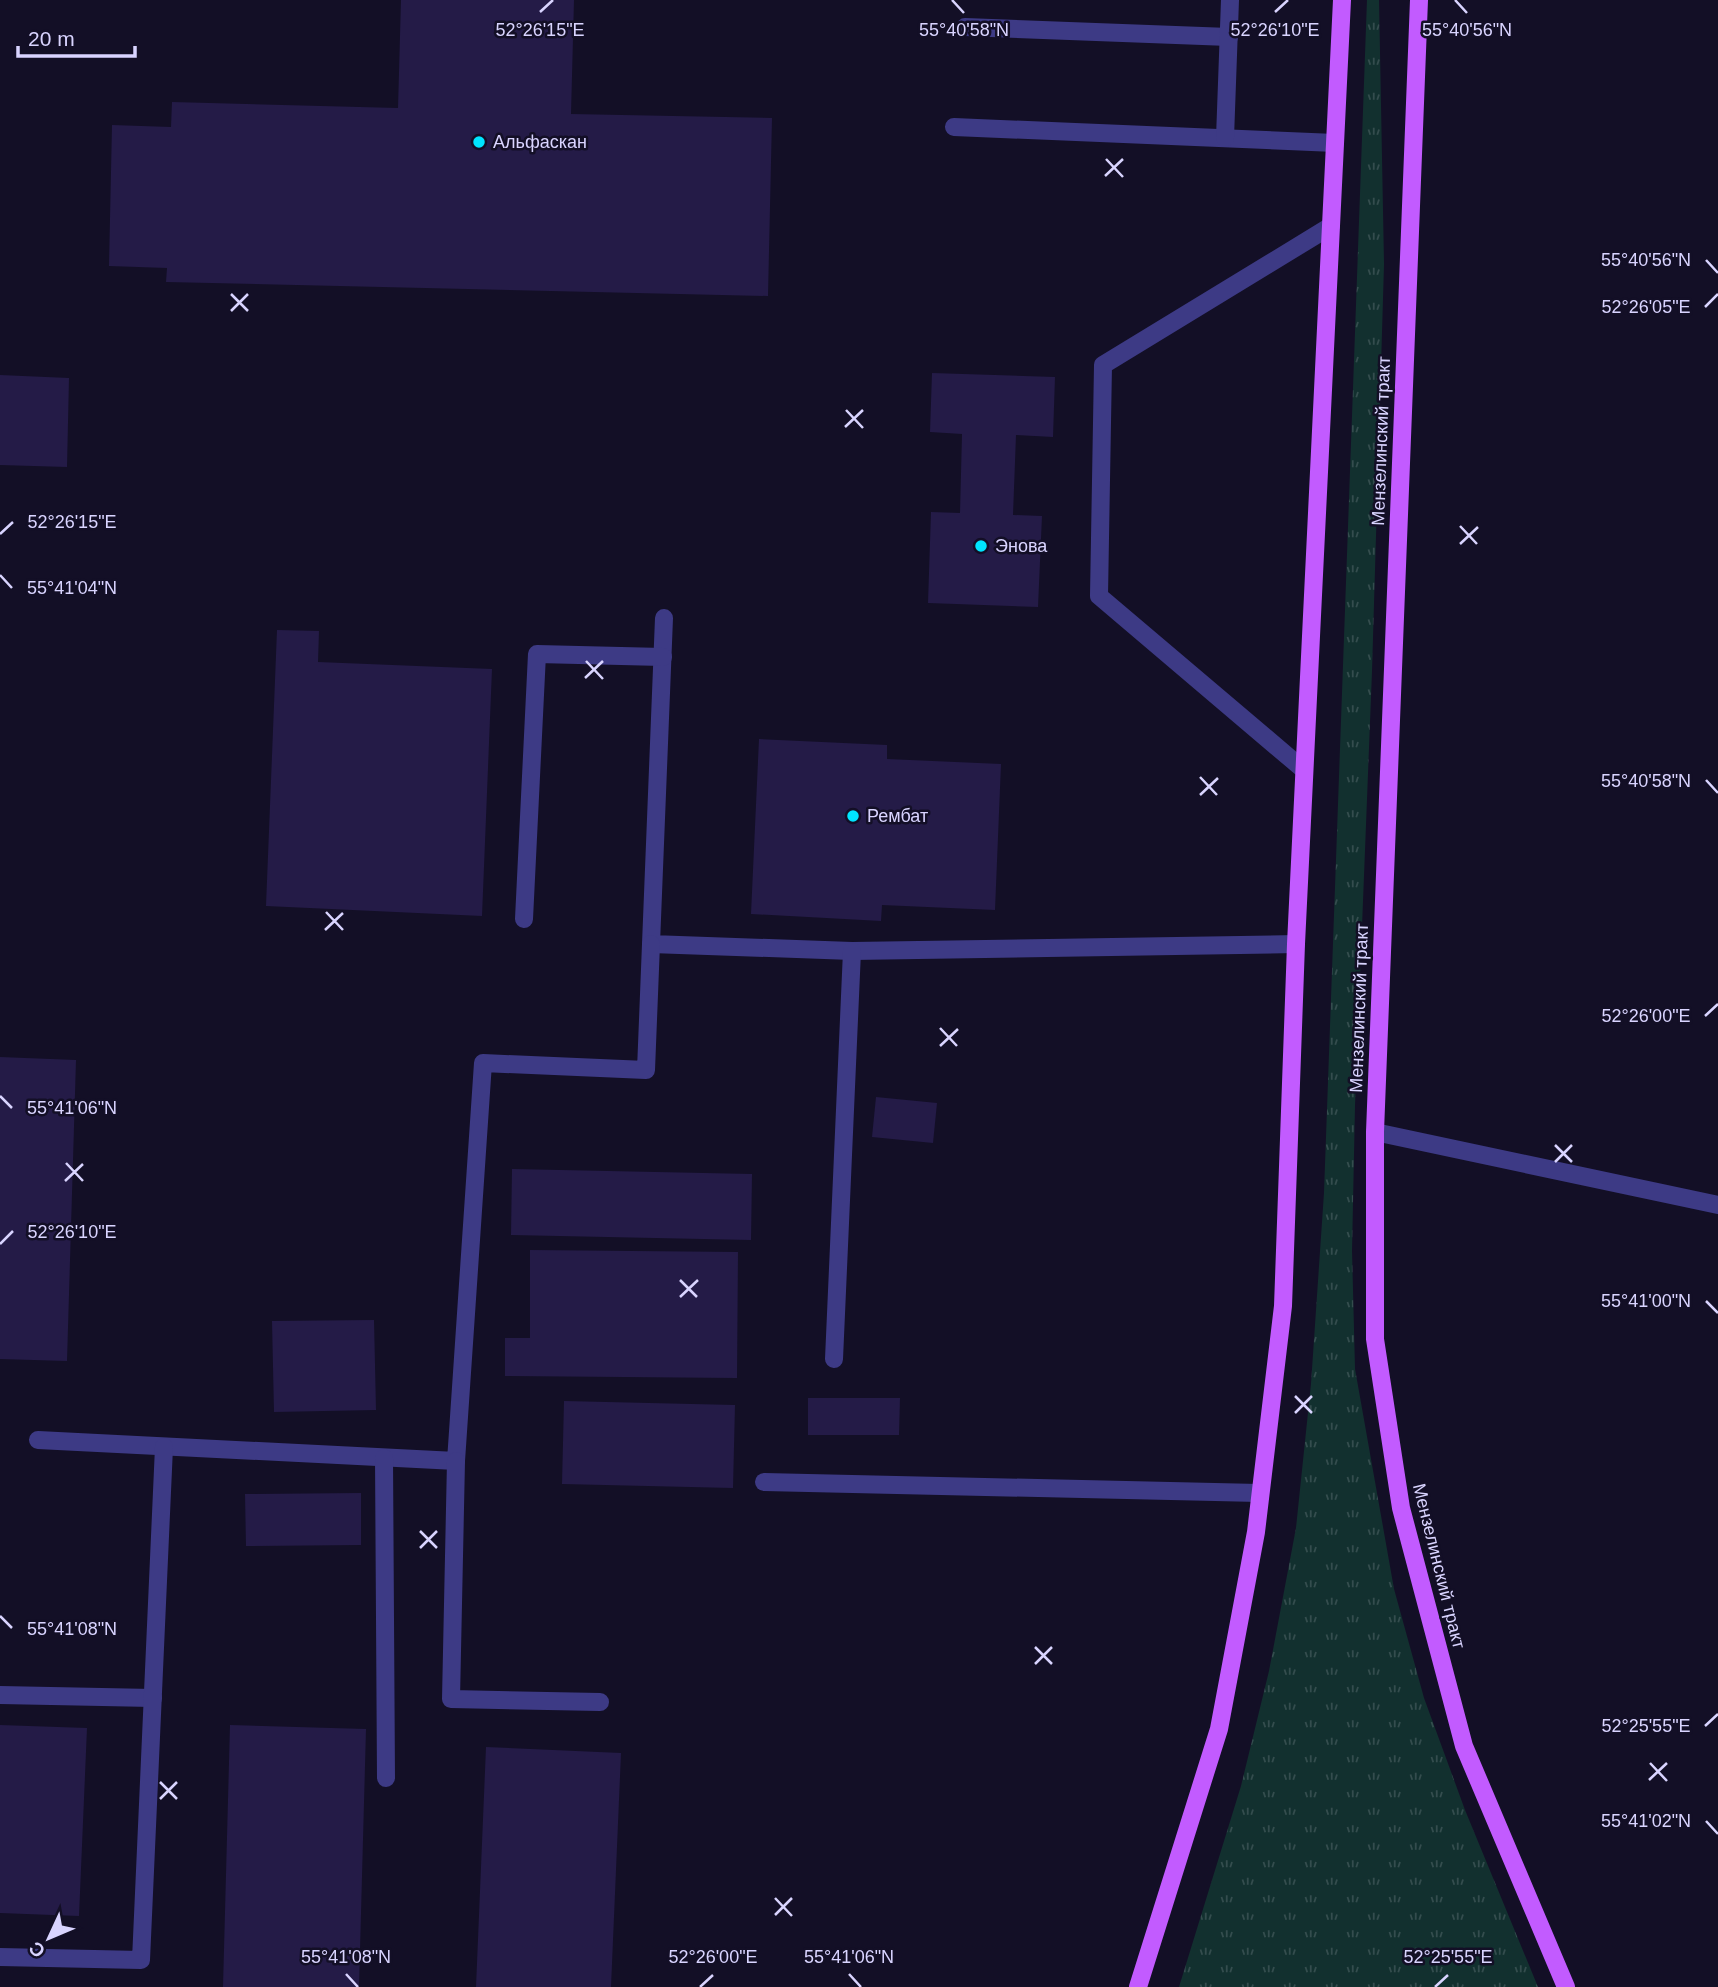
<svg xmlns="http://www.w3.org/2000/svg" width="1718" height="1987" font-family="Helvetica,sans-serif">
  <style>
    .grass { fill: url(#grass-tufts) }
    .building { fill: #241b47 }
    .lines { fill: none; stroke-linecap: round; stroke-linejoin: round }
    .service { stroke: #3d3a85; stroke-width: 18 }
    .minor { stroke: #3d3a85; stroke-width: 18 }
    .primary { stroke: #c25bff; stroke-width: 18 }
    .ticks { fill: none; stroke: #d9d4ff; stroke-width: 2.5 }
    .poi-dot { fill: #00e5ff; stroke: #130f26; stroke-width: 2.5 }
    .labels { text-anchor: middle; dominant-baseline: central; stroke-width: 5; stroke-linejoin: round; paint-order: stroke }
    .poi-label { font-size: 18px; fill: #d9d4ff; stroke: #130f26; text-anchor: start }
    .street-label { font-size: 18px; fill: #d9d4ff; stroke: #130f26 }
    .ticks-label { font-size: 18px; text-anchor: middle; fill: #d9d4ff; stroke: #130f26; stroke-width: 5; stroke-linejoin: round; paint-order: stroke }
  </style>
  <defs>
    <pattern id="grass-tufts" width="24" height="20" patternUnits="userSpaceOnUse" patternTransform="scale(1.75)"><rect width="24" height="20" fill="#12302f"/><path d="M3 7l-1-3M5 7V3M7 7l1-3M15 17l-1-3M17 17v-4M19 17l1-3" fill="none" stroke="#344d4e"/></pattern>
  </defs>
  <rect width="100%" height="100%" fill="#130f26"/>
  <path class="grass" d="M1367,0H1379L1384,264L1372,671L1355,1105L1352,1251L1355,1369L1394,1589L1424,1698L1465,1810L1538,1987H1179L1241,1786L1269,1671L1296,1528L1311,1384L1324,1193Z"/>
  <g class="building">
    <path d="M401,0H574L571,114L772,118L768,296L166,282L167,268L109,266L112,125L171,127L172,102L398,108Z"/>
    <path d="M932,373L1055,377L1053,437L1016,435L1013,515L1042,516L1038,607L928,603L931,512L960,513L962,434L930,432Z"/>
    <path d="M0,375L69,378L67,467L0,465Z"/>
    <path d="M277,630L319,631L318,662L492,669L482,916L266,906Z"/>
    <path d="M759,739L887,745V759L1001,764L995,910L882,905L881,921L751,914Z"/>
    <path d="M0,1057L76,1060L67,1361L0,1359Z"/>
    <path d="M876,1097L937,1103L933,1143L872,1137Z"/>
    <path d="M512,1169L752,1174L751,1240L511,1235Z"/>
    <path d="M530,1250L738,1252L737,1378L505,1376V1338H530Z"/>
    <path d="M374,1320L376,1410L274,1412L272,1321Z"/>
    <path d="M808,1398H900L899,1435H808Z"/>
    <path d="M564,1401L735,1405L733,1488L562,1484Z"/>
    <path d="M361,1493V1545L246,1546L245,1494Z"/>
    <path d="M0,1725L87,1728L79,1916L0,1913Z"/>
    <path d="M230,1725L366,1729L359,1987H223Z"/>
    <path d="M486,1747L621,1753L611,1987H476Z"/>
  </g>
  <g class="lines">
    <g class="service">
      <path d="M965,27L1229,37"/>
      <path d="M954,127L1335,143"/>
      <path d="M1225,138L1230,0"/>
      <path d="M664,618L651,944L852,951L1296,944"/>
      <path d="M1304,770L1099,596L1103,365L1331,226"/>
      <path d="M524,919L537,654L663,657"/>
      <path d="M834,1359L852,951"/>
      <path d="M38,1440L456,1461L483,1063L646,1070L651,944"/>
      <path d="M384,1458L386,1778"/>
      <path d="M456,1461L451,1699L600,1702"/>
      <path d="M764,1482L1259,1493"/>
      <path d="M0,1695L153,1698"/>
      <path d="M0,1957L141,1960L164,1447"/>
    </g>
    <path class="minor" d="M1375,1132L1718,1205"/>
    <g class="primary">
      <path d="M1419,0L1375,1132V1339L1401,1508L1464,1746L1566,1987"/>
      <path d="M1138,1987L1219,1729L1256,1532L1283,1306L1296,944L1342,0"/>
    </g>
  </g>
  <path class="ticks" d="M952,0L964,13M1455,0L1467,13M540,12L553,0M1275,12L1288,0M1106,159L1123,177M1105,176L1123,159M1706,260L1718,273M231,294L248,311M1705,307L1718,294M231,311L248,294M846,410L863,428M845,427L863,410M1460,526L1477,544M0,534L13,522M1460,544L1478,527M0,575L12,588M586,661L603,679M585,678L603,661M1200,777L1217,795M1706,780L1718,793M1200,795L1218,778M326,912L343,930M325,930L343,913M1705,1016L1718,1004M940,1028L957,1046M940,1046L958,1029M0,1096L12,1108M1555,1145L1572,1162M1555,1162L1572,1145M66,1163L83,1181M65,1181L83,1164M0,1244L13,1231M680,1280L697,1297M680,1297L698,1280M1706,1301L1718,1313M1295,1396L1312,1413M1295,1413L1312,1396M420,1531L437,1548M420,1548L437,1531M0,1616L12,1628M1035,1647L1052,1664M1035,1664L1052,1647M1705,1726L1718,1714M1650,1763L1667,1781M1649,1780L1667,1763M160,1782L177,1799M160,1799L177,1782M1706,1821L1718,1834M775,1898L792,1916M775,1915L792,1898M346,1974L358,1987M849,1974L861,1987M700,1987L713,1975M1435,1987L1448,1975"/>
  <g class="poi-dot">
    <circle cx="479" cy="142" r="7"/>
    <circle cx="981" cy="546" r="7"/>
    <circle cx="853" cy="816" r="7"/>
  </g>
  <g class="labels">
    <g class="poi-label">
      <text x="493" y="142">Альфаскан</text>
      <text x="995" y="546">Энова</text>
      <text x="867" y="816">Рембат</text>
    </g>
    <g class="street-label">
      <text transform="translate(1381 441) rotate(-88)">Мензелинский тракт</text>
      <text transform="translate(1359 1008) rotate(-88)">Мензелинский тракт</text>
      <text transform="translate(1439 1566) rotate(76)">Мензелинский тракт</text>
    </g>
  </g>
  <g class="ticks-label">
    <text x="540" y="36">52°26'15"E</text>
    <text x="1275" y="36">52°26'10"E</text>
    <text x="964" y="36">55°40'58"N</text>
    <text x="1467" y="36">55°40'56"N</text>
    <text x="1646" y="266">55°40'56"N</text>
    <text x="1646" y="313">52°26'05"E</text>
    <text x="72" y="528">52°26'15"E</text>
    <text x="72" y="594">55°41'04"N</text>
    <text x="1646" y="787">55°40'58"N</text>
    <text x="1646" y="1022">52°26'00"E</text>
    <text x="72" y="1114">55°41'06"N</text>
    <text x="72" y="1238">52°26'10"E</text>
    <text x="1646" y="1307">55°41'00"N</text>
    <text x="72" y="1635">55°41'08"N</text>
    <text x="1646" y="1732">52°25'55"E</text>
    <text x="1646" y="1827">55°41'02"N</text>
    <text x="346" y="1963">55°41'08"N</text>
    <text x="849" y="1963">55°41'06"N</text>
    <text x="713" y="1963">52°26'00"E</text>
    <text x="1448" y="1963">52°25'55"E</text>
  </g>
  <g transform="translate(49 1938) rotate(226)" stroke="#130f26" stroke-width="5" paint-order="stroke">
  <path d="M0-5L12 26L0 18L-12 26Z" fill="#d9d4ff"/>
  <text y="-10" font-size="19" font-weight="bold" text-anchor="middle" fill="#d9d4ff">С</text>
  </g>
  <path d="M18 46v10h117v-10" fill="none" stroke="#d9d4ff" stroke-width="3.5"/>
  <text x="28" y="46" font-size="21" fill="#d9d4ff" stroke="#130f26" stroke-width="5" paint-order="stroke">20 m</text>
</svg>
